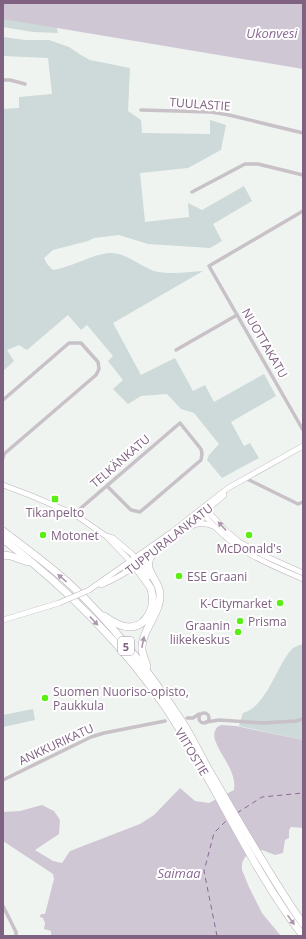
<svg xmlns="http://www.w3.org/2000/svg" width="306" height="939" font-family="'Open Sans',sans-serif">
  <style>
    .green { fill: #ced9d9 }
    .water { fill: #d0c7d4 }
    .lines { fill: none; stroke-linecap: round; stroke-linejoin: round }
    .ferry { stroke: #8a6a95; stroke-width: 1; stroke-dasharray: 5 4; stroke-linecap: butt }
    .secondary-casing { stroke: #beb5be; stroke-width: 6 }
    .highway-casing { stroke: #b9b3ba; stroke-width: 8 }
    .street { stroke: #c8c1c8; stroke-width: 3.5 }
    .secondary { stroke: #fff; stroke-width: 5 }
    .highway { stroke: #fff; stroke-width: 7 }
    .secondary-bridge-casing { stroke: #beb5be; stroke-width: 6; stroke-linecap: butt }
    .secondary-bridge { stroke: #fff; stroke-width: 5 }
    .oneway { fill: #ac98ae }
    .poi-dot { fill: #5aee15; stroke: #fff; stroke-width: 1.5 }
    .labels { text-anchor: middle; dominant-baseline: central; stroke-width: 4; stroke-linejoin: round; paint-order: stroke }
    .shield { fill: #fff; stroke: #a590a8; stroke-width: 1 }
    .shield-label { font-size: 11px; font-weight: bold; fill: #7f6182 }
    .street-label { font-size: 12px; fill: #7f6182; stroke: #fff }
    .poi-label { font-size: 12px; fill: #7f6182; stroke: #fff; text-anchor: start }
    .water-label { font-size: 13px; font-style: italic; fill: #8a6a95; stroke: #fff }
  </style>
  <rect width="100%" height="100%" fill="#eff4f1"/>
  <g class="green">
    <path d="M3,6L56,24L58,33L33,32L3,27Z"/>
    <path d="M3,37L25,40H49L69,47L81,55L90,60L130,68L128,111L141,120L142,133L210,134V120L226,125L221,150L188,168L140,173L145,222L189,217L188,203L202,210L244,186L252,201L213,224L222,241L210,248L148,244L119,235L94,238L88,241L53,250L44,258L47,264L53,270C72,267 91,255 109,253C125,252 140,266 154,271C170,275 188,272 203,271L113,323L141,375L175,358L193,391L205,385L214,402L264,374L276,396L231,422L244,446L250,443L259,458L222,478L207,460L209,455L219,444L194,413L181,409L167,394L141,396L128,404L113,389L123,380L108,361L113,356L87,325L81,330L68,315L27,350L19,345L7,350L14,361L3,371V109L19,108V97L52,94L48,58L3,56Z"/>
    <path d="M303,644V740L239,726L243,713C268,705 275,668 292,649C294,647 299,645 303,644Z"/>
    <path d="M33,709L35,720L3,727V715Z"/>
  </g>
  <g class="water">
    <path d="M3,3H303V69L3,19Z"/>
    <path d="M222,725L236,726L303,740V828L291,827L289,830V838L285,840L283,853L275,855L262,850L245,857L242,863V870L249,887L262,913L281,936H51V931L44,929L45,923L43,918L40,917L41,914H45L54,879L53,874L3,841V812L20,811L42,805L54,811L60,820L59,834L35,850L53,861L62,863L70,851L140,824L154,815L180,788L195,801L209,803L234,790C237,772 221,757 215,740C213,734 215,726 222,725Z"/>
  </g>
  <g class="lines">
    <g class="ferry">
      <path d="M237,813L262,797L303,793"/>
      <path d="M217,936L204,871L214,833L228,819"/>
    </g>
    <g class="secondary-casing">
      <g id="secondary">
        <path d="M3,485L32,496L74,514L106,536L113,538L132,554L138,562"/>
        <path d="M205,508L224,529L239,542L265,556L303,573"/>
        <path d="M203,511C205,517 211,523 216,528C240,553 271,565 303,579"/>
        <path d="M190,527C199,522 204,523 213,526"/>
        <path d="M107,537L133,564"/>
        <path d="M101,585C128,574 152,555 175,536C192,523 208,509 224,495"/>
        <path d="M89,590L172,532L228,488L303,446"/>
        <path d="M3,620L59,603"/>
      </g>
    </g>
    <g class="highway-casing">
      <g id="highway">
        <path d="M3,531C27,549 52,567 74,588C113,625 147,669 177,714C190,732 199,753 210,772C240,823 269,875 303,924"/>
        <path d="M3,539C65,587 122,643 166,708C215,782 249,865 303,936"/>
        <path d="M3,555L11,556L28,562"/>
        <path d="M139,564L148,576"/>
        <path d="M104,616C112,621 120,627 130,627C148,626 156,605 151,589C147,581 140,574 135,566"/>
        <path d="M147,667C146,660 141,654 142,646C143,628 161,613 160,594C159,578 141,570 152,555"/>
      </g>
    </g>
    <g class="street">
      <path d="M3,80H10L25,84"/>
      <path d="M141,110L211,112L229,115L303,133"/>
      <path d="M192,192L245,164H258L303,175"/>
      <path d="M303,211L209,266L303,430"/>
      <path d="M176,350L237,315"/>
      <path d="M3,400L69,343H81L98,362L99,369L96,375L4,454L3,458"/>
      <path d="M245,478L298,504L303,502"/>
      <path d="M74,514L180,423L201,449L202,454L201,460L140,512L131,510L107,486"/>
      <circle cx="204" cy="718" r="5"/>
      <path d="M187,718H193L199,714"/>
      <path d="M206,722L219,720L263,723L296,721L303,719"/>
      <path d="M3,780L91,737L104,733L165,721"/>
      <path d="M3,906L16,932V936"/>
    </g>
    <use href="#secondary" class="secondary"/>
    <use href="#highway" class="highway"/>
    <g class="secondary-bridge-casing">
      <path id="secondary-bridge" d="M59,603L87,591"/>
    </g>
    <use href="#secondary-bridge" class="secondary-bridge"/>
  </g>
  <defs><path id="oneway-solid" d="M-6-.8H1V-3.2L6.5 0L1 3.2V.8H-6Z"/></defs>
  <g class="oneway">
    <use href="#oneway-solid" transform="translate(222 526) rotate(-133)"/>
    <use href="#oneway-solid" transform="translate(62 578) rotate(-139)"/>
    <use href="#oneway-solid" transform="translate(94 621) rotate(47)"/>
    <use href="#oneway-solid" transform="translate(143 642) rotate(-79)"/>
    <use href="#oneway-solid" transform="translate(291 920) rotate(55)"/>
  </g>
  <g class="poi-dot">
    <rect x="51" y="495" width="8" height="8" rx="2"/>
    <circle cx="43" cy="535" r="4"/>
    <circle cx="249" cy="535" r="4"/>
    <circle cx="179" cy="576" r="4"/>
    <circle cx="280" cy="603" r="4"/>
    <circle cx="240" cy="621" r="4"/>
    <circle cx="238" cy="632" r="4"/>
    <circle cx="45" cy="698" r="4"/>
  </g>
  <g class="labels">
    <rect class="shield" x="118" y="637" width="16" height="18" rx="3"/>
    <g class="shield-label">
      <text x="126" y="646">5</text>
    </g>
    <g class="street-label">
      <text transform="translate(200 104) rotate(4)">TUULASTIE</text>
      <text transform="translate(265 343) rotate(60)">NUOTTAKATU</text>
      <text transform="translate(120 461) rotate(-41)">TELKÄNKATU</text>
      <text transform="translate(169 539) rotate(-38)">TUPPURALANKATU</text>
      <text transform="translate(56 744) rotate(-25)">ANKKURIKATU</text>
      <text transform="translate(192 752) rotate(59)">VIITOSTIE</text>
    </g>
    <g class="poi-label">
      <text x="55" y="512" text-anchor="middle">Tikanpelto</text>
      <text x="51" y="535">Motonet</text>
      <text x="249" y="548" text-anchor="middle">McDonald's</text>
      <text x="187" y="576">ESE Graani</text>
      <text x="272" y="603" text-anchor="end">K-Citymarket</text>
      <text x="248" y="621">Prisma</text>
      <text x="230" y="625" text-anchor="end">Graanin<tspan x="230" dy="14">liikekeskus</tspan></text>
      <text x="53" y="691">Suomen Nuoriso-opisto,<tspan x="53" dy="14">Paukkula</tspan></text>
    </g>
    <g class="water-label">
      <text x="272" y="33">Ukonvesi</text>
      <text x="179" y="873">Saimaa</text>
    </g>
  </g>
  <rect width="306" height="939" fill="none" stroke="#7f6182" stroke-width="8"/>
</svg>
